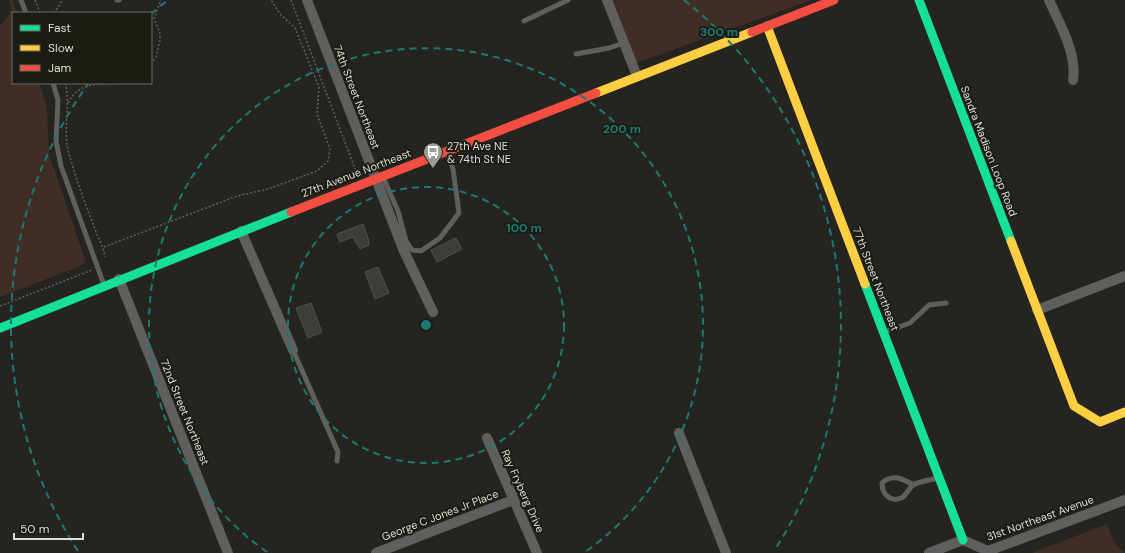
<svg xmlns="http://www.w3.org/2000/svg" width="1125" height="553" font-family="'DM Sans',sans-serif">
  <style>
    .green { fill: #3f2d26 }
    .building { fill: #3c3f37; stroke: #4f504c }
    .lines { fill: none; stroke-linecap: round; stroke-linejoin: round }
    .path { stroke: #61605e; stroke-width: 1.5; stroke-dasharray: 2 2; stroke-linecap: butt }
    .lane { stroke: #605f5d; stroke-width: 5 }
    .street { stroke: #605f5d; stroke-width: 10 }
    .fast { stroke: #16e098; stroke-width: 9 }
    .slow { stroke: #ffcf43; stroke-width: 9 }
    .jam { stroke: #f24e42; stroke-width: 9 }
    .ring { fill: none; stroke: #197b73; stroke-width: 2; stroke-dasharray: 7 5 }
    .labels { text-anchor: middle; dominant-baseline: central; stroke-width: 4; stroke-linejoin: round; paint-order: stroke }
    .street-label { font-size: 11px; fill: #deddd8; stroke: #1d1c14 }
    .poi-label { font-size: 11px; fill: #deddd8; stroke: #1d1c14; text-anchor: start }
    .centre { fill: #197b73; stroke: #1d1c14; stroke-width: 2 }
    .ring-label { font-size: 12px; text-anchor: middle; font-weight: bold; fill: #197b73; stroke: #1d1c14; stroke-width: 4; stroke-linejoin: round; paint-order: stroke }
  </style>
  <rect width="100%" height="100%" fill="#252420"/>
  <g class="green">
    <path d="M9,0H12L17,13H13V83H39L47,106L49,154L86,262L78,267L0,297V26C8,17 14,12 9,0Z"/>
    <path d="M611,0H812L636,63Z"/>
    <path d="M1107,524L1115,544L1125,553H1032Z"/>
  </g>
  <g class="building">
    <path d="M363,224L369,241L368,242L369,245L360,249L353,237L340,242L337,234Z"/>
    <path d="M456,238L462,249L437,262L431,250Z"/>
    <path d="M378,267L389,293L375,299L365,272Z"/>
    <path d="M311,303L322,332L308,338L296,308Z"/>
  </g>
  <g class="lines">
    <g class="path">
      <path d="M35,0L40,13"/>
      <path d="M291,0L357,174"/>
      <path d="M54,13L63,0"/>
      <path d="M151,64L156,57L160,40V34L154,18L161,0"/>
      <path d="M65,83C71,105 63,128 68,150C75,177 85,203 95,229C98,239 104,247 105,257"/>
      <path d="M68,103C81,79 102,85 125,83"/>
      <path d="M104,247L237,196L268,189L317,171L328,161L330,149L317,114L319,87L295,28L280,14L271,0"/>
      <path d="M0,306L92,270"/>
    </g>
    <g class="lane">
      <path d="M21,0L26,13"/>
      <path d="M117,0H119"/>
      <path d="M524,21L568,0"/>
      <path d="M576,54L609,48L624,43"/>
      <path d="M53,83L58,100L56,141L61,166L104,285"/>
      <path d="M383,177L398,211L406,241L412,250L421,251L440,238L459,213L453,169L447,151"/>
      <path d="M885,332L910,323L929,305L946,303"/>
      <path d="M293,350L338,452L337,461"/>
      <path d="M914,485C903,479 892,473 882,483C882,494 891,504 903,497C907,494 909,488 913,485C920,481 931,480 938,478"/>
    </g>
    <g class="street">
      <path d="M307,0L403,249L433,312"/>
      <path d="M607,0L637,76"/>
      <path d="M1049,0C1060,25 1077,53 1073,80"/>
      <path d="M241,231L293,350"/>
      <path d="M119,279L228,553"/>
      <path d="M1037,310L1125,276"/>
      <path d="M679,433L726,553"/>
      <path d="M487,438L537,553"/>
      <path d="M376,553L513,500"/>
      <path d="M929,553L963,540L988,551L1125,500"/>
    </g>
    <g class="fast">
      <path d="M919,0L1011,241"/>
      <path d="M865,284L963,540"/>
      <path d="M0,328L291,212"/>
    </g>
    <g class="slow">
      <path d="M767,26L865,284"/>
      <path d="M596,93L752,32"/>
      <path d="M1011,241L1074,406L1100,422L1125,412"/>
    </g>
    <g class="jam">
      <path d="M752,32L834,0"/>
      <path d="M291,212L596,93"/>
    </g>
  </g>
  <g class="ring">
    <circle cx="426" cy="325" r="138"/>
    <path d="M267 552A277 277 0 1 1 585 552"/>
    <path d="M78 551A415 415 0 0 1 88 84M151 14A415 415 0 0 1 168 0M684 0A415 415 0 0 1 774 551"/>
  </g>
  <defs>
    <g id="bus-pin" transform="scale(1)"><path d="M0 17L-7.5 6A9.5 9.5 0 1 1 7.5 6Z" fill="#9d9c98" stroke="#1d1c14"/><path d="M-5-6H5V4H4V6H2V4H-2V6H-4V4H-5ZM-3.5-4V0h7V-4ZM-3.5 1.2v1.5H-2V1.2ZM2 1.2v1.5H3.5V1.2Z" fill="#fff"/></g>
  </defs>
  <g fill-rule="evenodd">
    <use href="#bus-pin" x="433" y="152"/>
  </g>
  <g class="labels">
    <g class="street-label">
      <text transform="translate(357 97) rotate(69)">74th Street Northeast</text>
      <text transform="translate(989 151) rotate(69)">Sandra Madison Loop Road</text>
      <text transform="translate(356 173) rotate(-21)">27th Avenue Northeast</text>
      <text transform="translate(876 279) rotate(69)">77th Street Northeast</text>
      <text transform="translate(185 412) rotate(68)">72nd Street Northeast</text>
      <text transform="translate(523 491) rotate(66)">Ray Fryberg Drive</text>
      <text transform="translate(440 515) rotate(-21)">George C Jones Jr Place</text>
      <text transform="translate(1040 518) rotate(-20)">31st Northeast Avenue</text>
    </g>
    <g class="poi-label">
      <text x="447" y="146">27th Ave NE<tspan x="447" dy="13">&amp; 74th St NE</tspan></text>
    </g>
  </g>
  <circle cx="426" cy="325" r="6" class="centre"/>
  <g class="ring-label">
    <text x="719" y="36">300 m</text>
    <text x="622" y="133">200 m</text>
    <text x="524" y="232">100 m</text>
  </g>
  <rect x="12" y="12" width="140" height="72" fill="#1d1c14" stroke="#6a6962"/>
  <rect x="20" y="25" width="20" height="6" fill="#16e098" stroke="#6a6962"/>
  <text x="48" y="32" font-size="12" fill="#deddd8">Fast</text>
  <rect x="20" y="45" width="20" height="6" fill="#ffcf43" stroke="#6a6962"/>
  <text x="48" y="52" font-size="12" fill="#deddd8">Slow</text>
  <rect x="20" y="65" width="20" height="6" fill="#f24e42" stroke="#6a6962"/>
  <text x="48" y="72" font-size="12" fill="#deddd8">Jam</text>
  <path d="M14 533v6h69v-6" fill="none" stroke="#deddd8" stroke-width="2"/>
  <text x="20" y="533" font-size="12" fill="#deddd8" stroke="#1d1c14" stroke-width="3" paint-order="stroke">50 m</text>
</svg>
